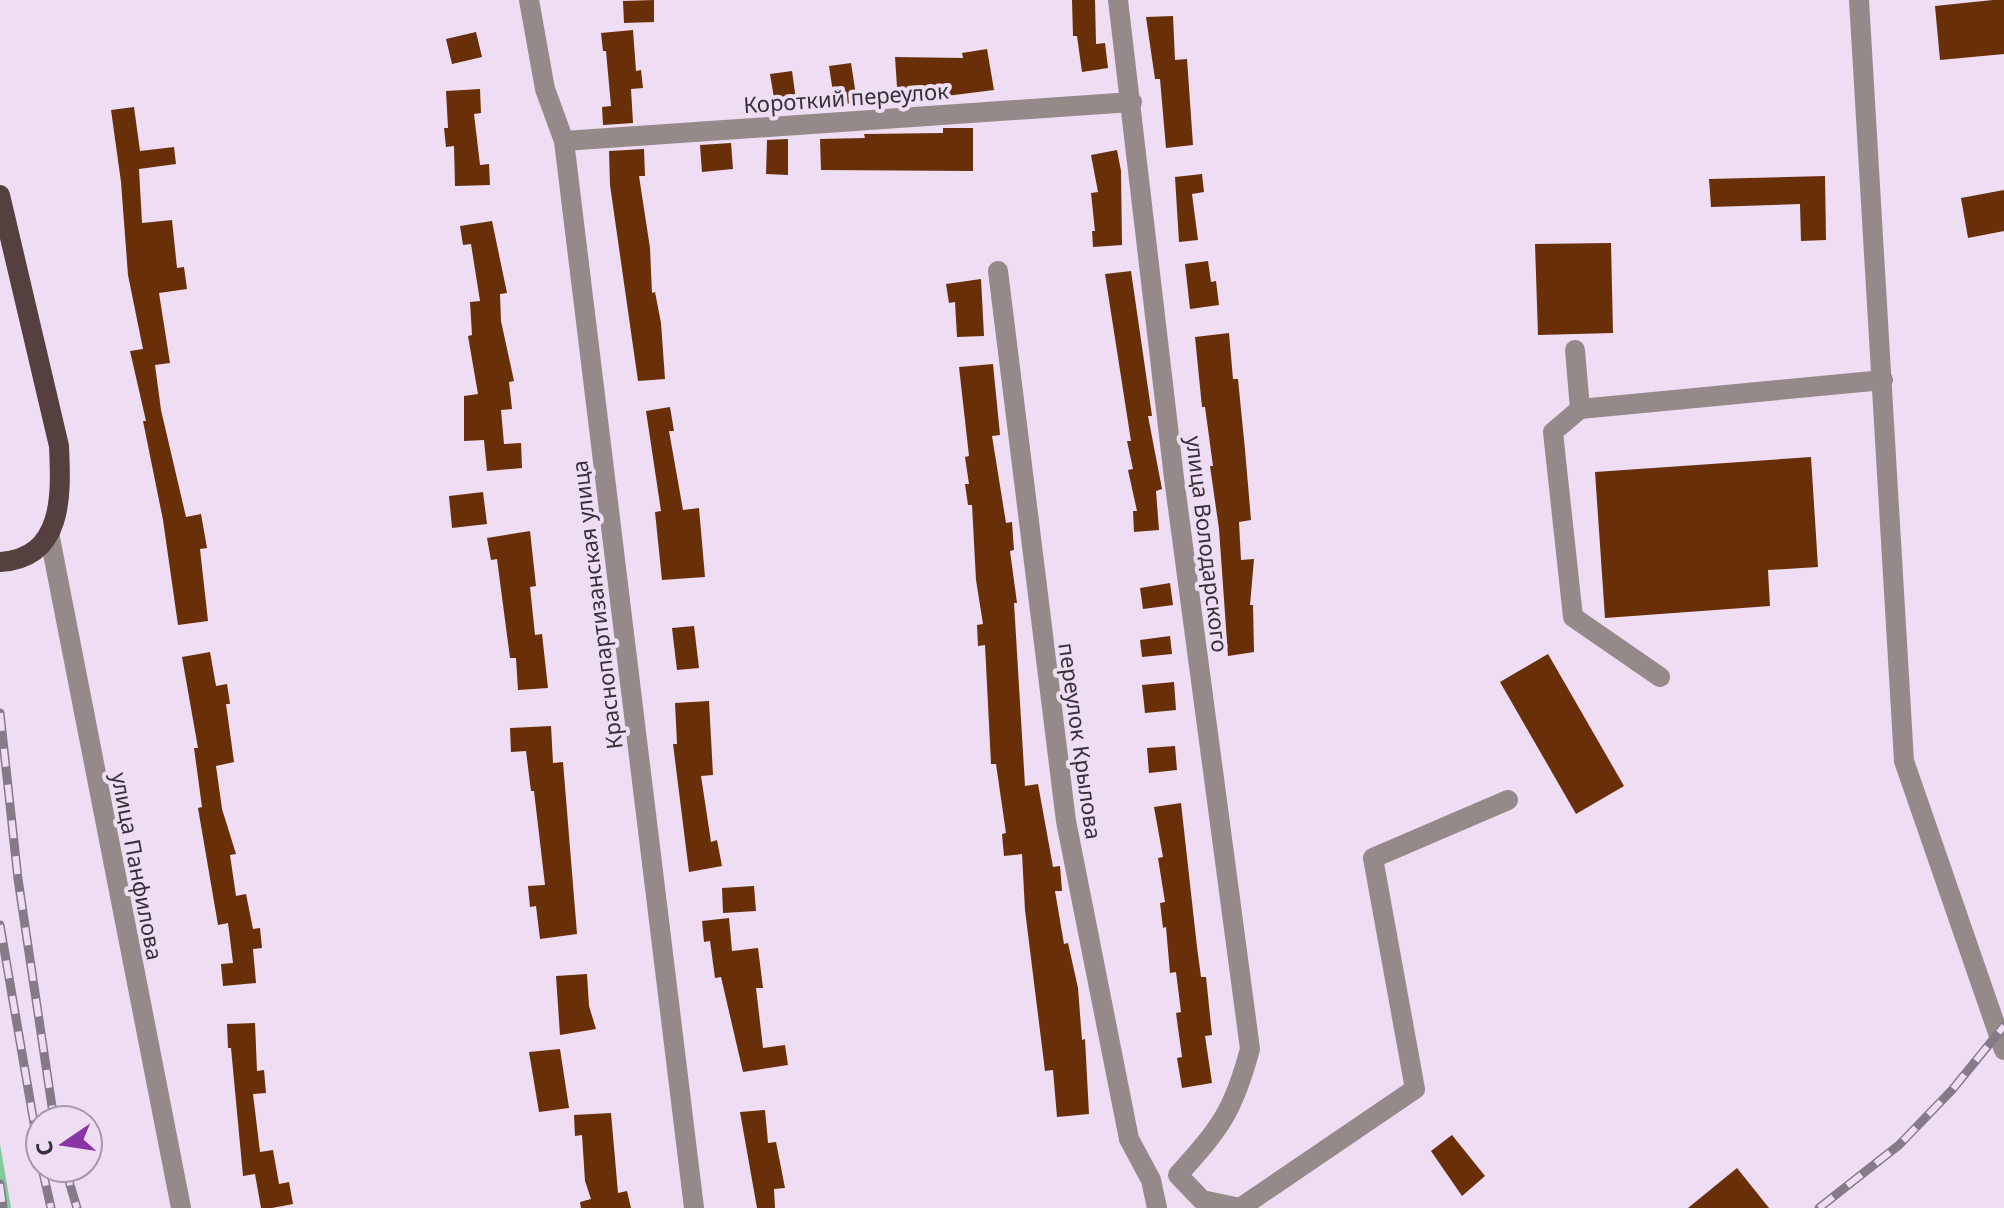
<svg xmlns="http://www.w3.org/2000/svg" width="2004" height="1208" font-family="'Noto Sans',sans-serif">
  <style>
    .green { fill: #81cb9a }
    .building { fill: #692f09 }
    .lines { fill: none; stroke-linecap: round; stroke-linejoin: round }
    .minor { stroke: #968989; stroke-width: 20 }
    .major { stroke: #554040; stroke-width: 20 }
    .rail-casing { stroke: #867a89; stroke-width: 9 }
    .rail { stroke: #efddf3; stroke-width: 6; stroke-dasharray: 18; stroke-linecap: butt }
    .labels { text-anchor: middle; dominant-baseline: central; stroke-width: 8; stroke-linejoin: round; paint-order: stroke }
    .street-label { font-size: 22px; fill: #373039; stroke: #efddf3 }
  </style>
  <rect width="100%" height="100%" fill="#efddf3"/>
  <path class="green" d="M0,1144L11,1208H0Z"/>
  <g class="building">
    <path d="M654,0V22L624,23L623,1Z"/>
    <path d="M1072,0H1095L1096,44L1105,43L1108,68L1082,72L1077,36H1073Z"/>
    <path d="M1993,0H2004V54L1940,60L1935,6Z"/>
    <path d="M1173,16L1175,60L1187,59L1193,145L1166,148L1160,79H1155L1146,17Z"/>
    <path d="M633,30L636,71L641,70L643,88L631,89L633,123L603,125L602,107L611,106L606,51H603L601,33Z"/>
    <path d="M476,32L482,57L452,64L446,39Z"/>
    <path d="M987,49L994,90L898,102L895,57L963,58L962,53Z"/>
    <path d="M851,63L857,102L835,106L829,66Z"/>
    <path d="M792,71L797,107L776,110L770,74Z"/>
    <path d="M480,89L481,113L474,114L480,165L489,164L490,185L455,186L454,146L446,147L444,128H448L446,91Z"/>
    <path d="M134,107L140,151L174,147L176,164L139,169L142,223L172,220L177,268L184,267L187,289L159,293L170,363L155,365L161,410L186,517L201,514L207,548L200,549L208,621L178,625L163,520L143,421H146L130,351L143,349L128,275L121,182L111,110Z"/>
    <path d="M943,128H973V171L821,170L820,139L865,138L864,134L943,133Z"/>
    <path d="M788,139V175L766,174L767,140Z"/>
    <path d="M731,143L733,169L702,172L700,145Z"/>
    <path d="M644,149L645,176H639L650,248L652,293L655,292L661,323L665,379L638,381L610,185L609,151Z"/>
    <path d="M1117,150L1121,171L1122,245L1093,247L1092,231H1095L1091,193L1098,192L1091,155Z"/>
    <path d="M1202,174L1204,192L1192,194L1198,240L1179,242L1175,177Z"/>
    <path d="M1825,176L1826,240L1801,241L1800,204L1711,207L1709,179Z"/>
    <path d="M2004,190V231L1968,238L1961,198Z"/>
    <path d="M492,221L507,293L500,294L501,321L514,381L509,382L512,409L501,410L504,444L521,443L522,468L487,471L484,440L464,441V396L478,394L468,336L472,335L470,302L480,301L471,244L463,245L460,226Z"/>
    <path d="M1611,243L1613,333L1538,335L1535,244Z"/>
    <path d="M1208,261L1211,282L1216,281L1219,305L1190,309L1185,264Z"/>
    <path d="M1131,271L1152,416H1148L1162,489L1156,491L1159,530L1134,532L1133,511H1137L1128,470L1133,469L1127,441H1131L1105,274Z"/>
    <path d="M981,279L984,336L957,337L955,302L949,303L946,284Z"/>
    <path d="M1229,333L1233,379H1238L1245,450L1251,520L1239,522L1241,560L1254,559L1250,605H1253L1254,652L1228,656L1219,529L1210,466H1213L1205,407H1202L1195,337Z"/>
    <path d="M993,364L1000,435L992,436L1006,523L1012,522L1014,550L1010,551L1017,603H1014L1025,786L1038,784L1053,867L1060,866L1062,891H1055L1064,944L1068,943L1078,988L1082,1040L1085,1039L1089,1114L1057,1117L1053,1070L1045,1071L1025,910L1022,854L1004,856L1002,834L1006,833L996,764H991L985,645L978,646L977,625L983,624L976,580L972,505H968L965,484H969L965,457L969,456L959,367Z"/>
    <path d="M670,407L674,431H669L683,510L699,508L705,577L662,580L655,512L661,511L646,411Z"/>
    <path d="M1811,457L1818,567L1768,570L1770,606L1605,618L1595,472Z"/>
    <path d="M483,492L487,524L452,528L449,496Z"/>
    <path d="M530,531L536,586L530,587L535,635L542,634L548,688L518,690L516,658H510L497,559L491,560L487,538Z"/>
    <path d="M1170,583L1173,605L1143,609L1140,588Z"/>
    <path d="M694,626L699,668L677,670L672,628Z"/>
    <path d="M1170,636L1172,654L1142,657L1140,640Z"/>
    <path d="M210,652L216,686L227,684L230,704H226L234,762L216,766L222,809L236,854L230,855L236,896L246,894L253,929L260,928L262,948L253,949L256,983L223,986L221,964L233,963L228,923L218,925L198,808L202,807L194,748H198L182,657Z"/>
    <path d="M1548,654L1624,786L1576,814L1500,682Z"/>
    <path d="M1174,682L1176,710L1145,713L1142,685Z"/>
    <path d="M709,701L713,775L701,776L711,842L717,840L722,866L689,872L673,744H677L675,703Z"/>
    <path d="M551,726L553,763L563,762L577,934L540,939L536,906L530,907L528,886L545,885L534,791H531L526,751L511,752L510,728Z"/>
    <path d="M1175,746L1177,770L1149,773L1147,748Z"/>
    <path d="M1181,803L1197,947L1201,977H1206L1212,1035L1205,1036L1212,1083L1182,1088L1177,1058L1182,1057L1176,1013L1181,1012L1176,972L1170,973L1166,927L1163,928L1160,903L1165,902L1158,858L1163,857L1154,807Z"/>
    <path d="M754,886L756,911L723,913L722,888Z"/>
    <path d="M729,918L732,951L758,948L763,988H756L763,1048L785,1045L788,1065L743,1072L721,977L715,978L710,941L704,942L702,921Z"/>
    <path d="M587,974L589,1006L596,1029L560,1035L556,976Z"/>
    <path d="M255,1023L257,1071L264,1070L266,1093L253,1094L260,1152L273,1150L279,1184L289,1182L293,1204L272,1208H261L255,1174L243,1176L231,1048H228L227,1024Z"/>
    <path d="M560,1049L569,1108L539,1112L529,1052Z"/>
    <path d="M765,1110L768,1143L776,1142L785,1188L774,1189L775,1208H757L740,1112Z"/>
    <path d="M611,1113L618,1193L627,1191L631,1208H581L580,1202L591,1199L585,1181L582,1135L575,1136L574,1115Z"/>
    <path d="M1452,1135L1485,1176L1462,1196L1431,1151Z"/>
    <path d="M1737,1168L1769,1208H1688Z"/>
  </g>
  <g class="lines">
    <g class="minor">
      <path d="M529,0L545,89L564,141L694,1208"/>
      <path d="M1118,0L1174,478L1250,1049C1233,1112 1221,1127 1178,1175L1202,1200L1240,1208"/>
      <path d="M1859,0L1904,761L2004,1050"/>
      <path d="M564,141L1132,102"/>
      <path d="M998,271L1066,821L1129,1139L1151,1180L1157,1208"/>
      <path d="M1575,350L1580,409L1883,380"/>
      <path d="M1580,409L1553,432L1573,617L1660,677"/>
      <path d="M49,533L181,1208"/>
      <path d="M1240,1208L1415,1089L1373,858L1508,800"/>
    </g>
    <path class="major" d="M0,195L59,446C61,492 65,558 0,562"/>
    <g class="rail-casing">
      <g id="rail">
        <path d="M0,713L18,879L54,1120"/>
        <path d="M0,925L40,1158"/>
        <path d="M42,1168L51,1208"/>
        <path d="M65,1168L77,1208"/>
        <path d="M0,1184L3,1208"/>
        <path d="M1819,1208L1899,1145L1952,1090L2004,1026"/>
      </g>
    </g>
    <use href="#rail" class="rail"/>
  </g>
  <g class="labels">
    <g class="street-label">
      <text transform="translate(846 97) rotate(-4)">Короткий переулок</text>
      <text transform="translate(1208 544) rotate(83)">улица Володарского</text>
      <text transform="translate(596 605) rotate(-97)">Краснопартизанская улица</text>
      <text transform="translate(1081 741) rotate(82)">переулок Крылова</text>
      <text transform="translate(138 866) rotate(79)">улица Панфилова</text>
    </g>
  </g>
  <g transform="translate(64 1144) rotate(257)"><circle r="38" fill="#efddf3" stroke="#a598a9" stroke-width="2"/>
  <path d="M0-6L14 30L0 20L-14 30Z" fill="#8936a5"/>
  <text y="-12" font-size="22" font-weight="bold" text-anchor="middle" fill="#373039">С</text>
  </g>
</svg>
